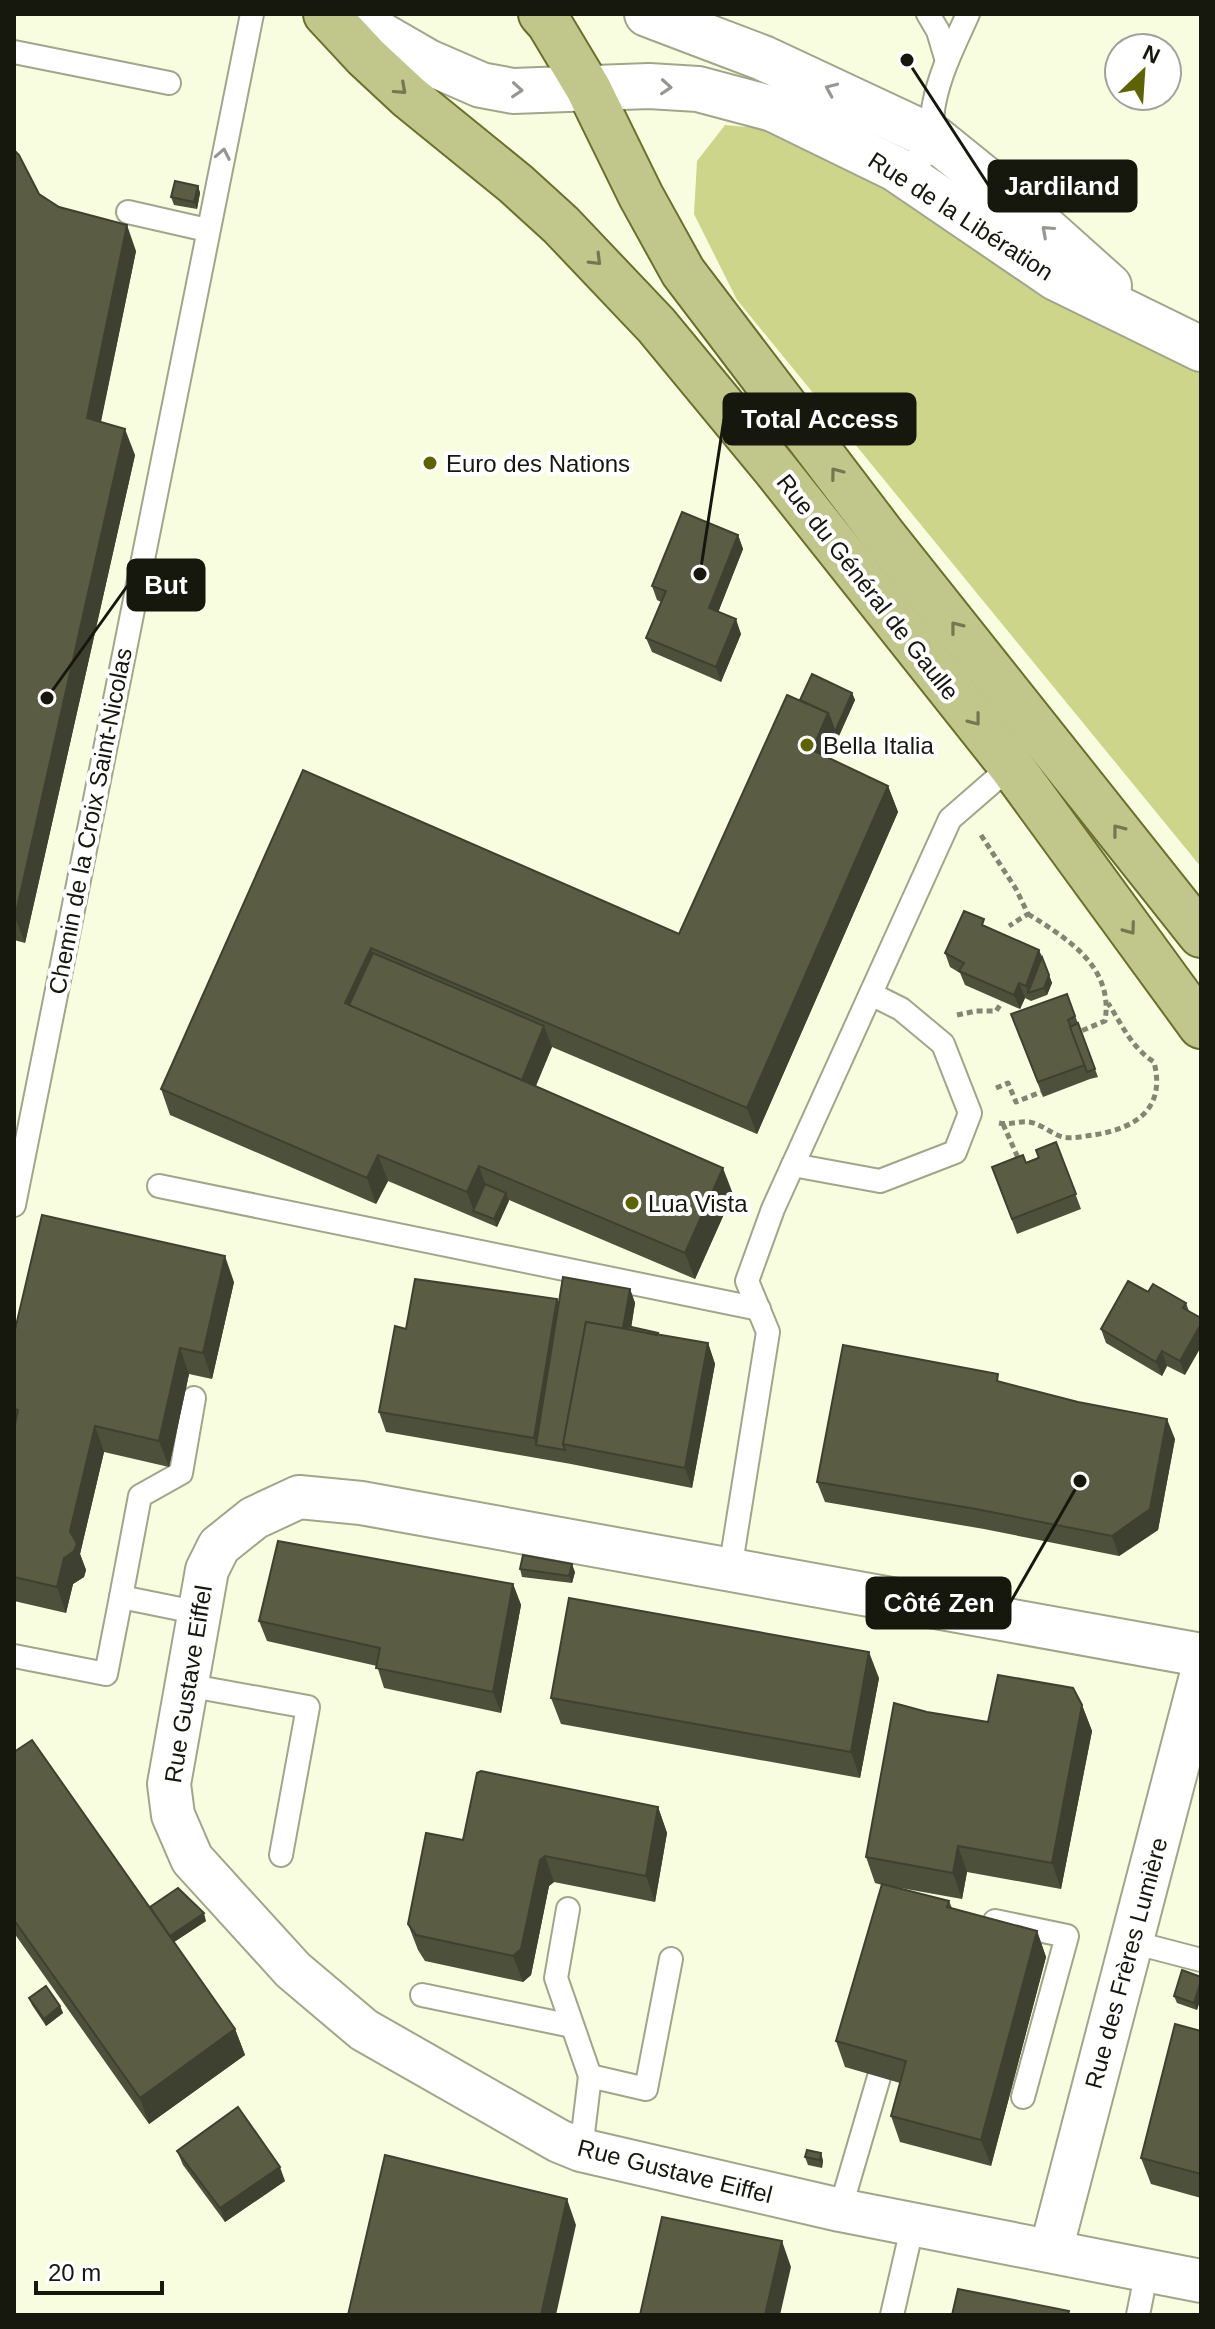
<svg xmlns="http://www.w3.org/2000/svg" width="1215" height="2329" font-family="Arial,sans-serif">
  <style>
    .green { fill: #ccd589 }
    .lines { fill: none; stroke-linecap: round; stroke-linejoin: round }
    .lane-casing { stroke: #a1a58a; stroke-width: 26 }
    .street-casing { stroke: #a1a58a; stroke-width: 46 }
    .secondary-casing { stroke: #a1a58a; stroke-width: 48 }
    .primary-casing { stroke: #6a702c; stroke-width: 48 }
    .path { stroke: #838673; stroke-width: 5; stroke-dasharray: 6 4; stroke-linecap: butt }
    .lane { stroke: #fff; stroke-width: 22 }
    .street { stroke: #fff; stroke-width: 42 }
    .secondary { stroke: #fff; stroke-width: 44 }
    .primary { stroke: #c1c68a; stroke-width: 44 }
    .wall { fill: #4d503a }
    .shaded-wall { fill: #3f4130 }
    .building { fill: #5a5d44; stroke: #3f4130; stroke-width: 2 }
    .oneway { stroke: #969792 }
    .oneway2 { stroke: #747752 }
    .poi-dot { fill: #5d6300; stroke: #fff; stroke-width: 3 }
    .labels { text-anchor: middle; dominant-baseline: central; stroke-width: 8; stroke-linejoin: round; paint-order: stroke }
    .street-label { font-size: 24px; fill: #16170d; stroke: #fff }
    .poi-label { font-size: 24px; fill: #16170d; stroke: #fff; text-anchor: start }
    .leader { fill: none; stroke: #16170d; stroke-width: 3 }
    .callout-dot { fill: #16170d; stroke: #fff; stroke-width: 3 }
    .callout { fill: #16170d; stroke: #16170d; stroke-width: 3 }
    .callout-label { font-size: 26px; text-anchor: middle; font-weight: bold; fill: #fff }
  </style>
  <rect width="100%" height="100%" fill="#f9fde0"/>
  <path class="green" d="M725,125L782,130L1201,365V867L737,300L694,214L697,161Z"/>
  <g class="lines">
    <g class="lane-casing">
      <g id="lane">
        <path d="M928,14L938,31L947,61"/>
        <path d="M14,52L169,83"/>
        <path d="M896,169L929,154C936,133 930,122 934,104C940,72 955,43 968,14"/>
        <path d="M128,212L207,230"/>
        <path d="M793,1165L880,1181L955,1152L970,1113L943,1044L901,1009L871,994"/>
        <path d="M159,1186L759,1309"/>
        <path d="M14,1205L252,14"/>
        <path d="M194,1398L181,1473L140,1496L121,1597L200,1613"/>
        <path d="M730,1570L768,1332L747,1281L773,1209L950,819L1011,766"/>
        <path d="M14,1656L106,1674L121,1597"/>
        <path d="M186,1685L308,1707L281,1855"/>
        <path d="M568,1909L556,1978L590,2076"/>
        <path d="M995,1921L1067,1936L1023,2097"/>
        <path d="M1132,1942L1201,1960"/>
        <path d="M422,1995L572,2026"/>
        <path d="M581,2150L590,2076L646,2089L671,1959"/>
        <path d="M840,2210L879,2077"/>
        <path d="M892,2315L913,2224"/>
        <path d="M1138,2315L1147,2270"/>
      </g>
    </g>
    <g class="street-casing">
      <g id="street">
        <path d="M1201,1655L361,1503L299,1497L254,1518L219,1546L207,1570L169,1784L173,1815L192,1859L293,1970L364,2030L559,2141L581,2150L840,2210L1201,2281"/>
        <path d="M1051,2250L1201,1676"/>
      </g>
    </g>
    <g class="secondary-casing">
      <g id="secondary">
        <path d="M345,14L428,62L481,85L513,91L649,86L698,89L773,109L896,169L1056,278L1201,349"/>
        <path d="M647,14L763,58L934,138L1032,217L1109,286"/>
      </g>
    </g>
    <g class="primary-casing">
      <g id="primary">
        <path d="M326,14L366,57L409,97L516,184L561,225L656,325L775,469L1011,766L1201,1026"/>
        <path d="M541,14L549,23L588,88L641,196L683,272L883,535L1201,935"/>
      </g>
    </g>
    <g class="path">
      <path d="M981,835L1016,889L1028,914L1009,926"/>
      <path d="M1028,914C1068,939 1114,967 1105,1021L1081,1031"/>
      <path d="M957,1015L976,1011H996L1002,1002"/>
      <path d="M996,1088L1008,1083L1016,1102L1041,1092"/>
      <path d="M999,1123C1009,1125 1019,1121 1029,1122C1042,1124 1051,1134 1063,1137C1073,1139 1084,1136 1094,1135C1136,1128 1166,1109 1154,1062C1132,1048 1122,1025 1108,1003"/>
      <path d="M1003,1124L1019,1160"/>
    </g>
    <use href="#lane" class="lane"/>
    <use href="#street" class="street"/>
    <use href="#secondary" class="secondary"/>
    <use href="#primary" class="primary"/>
  </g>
  <g class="wall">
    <path d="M14,150L39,194L59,207L136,251L101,422L135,455L25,943L14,940Z"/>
    <path d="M198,186L200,193L197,209L174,205L171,197Z"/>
    <path d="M738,535L743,549L718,612L741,634L721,682L652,652L646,638L661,602L657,600L652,586Z"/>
    <path d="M852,693L855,700L829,758L888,786L898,812L757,1134L552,1047L536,1086L733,1194L695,1279L509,1200L497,1227L388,1181L376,1204L170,1115L161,1089L303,770L679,934L800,700Z"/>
    <path d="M987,927L1039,950L1052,983L1047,995L1031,1001L1025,998L1020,1009L965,985L960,973L950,967L945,953Z"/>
    <path d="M1067,994L1098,1077L1090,1079V1078V1079L1043,1097L1011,1014Z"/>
    <path d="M1056,1142L1081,1209L1017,1234L992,1167L1026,1162L1038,1157Z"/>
    <path d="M234,1282L212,1379L189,1374L169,1467L104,1452L80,1554L86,1570L84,1577L73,1584L66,1613L14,1601V1334Z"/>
    <path d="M630,1289L635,1303L631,1327L658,1335L708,1343L715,1364L692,1488L571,1464L386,1432L379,1412L406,1329L557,1299L559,1305Z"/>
    <path d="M1148,1292L1186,1303L1189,1311L1185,1375L1167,1366L1162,1376L1106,1343L1101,1329Z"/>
    <path d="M1001,1382L1175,1439L1158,1530L1119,1556L984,1529L825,1502L817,1482Z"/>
    <path d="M520,1569L575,1572L572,1583L522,1577Z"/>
    <path d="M513,1584L521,1605L501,1713L384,1688L377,1666L267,1641L259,1621Z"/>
    <path d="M879,1678L860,1778L561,1724L551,1698Z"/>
    <path d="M1082,1705L1092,1731L1061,1889L967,1872L962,1899L895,1887L949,1901L952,1908L1037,1931L1046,1957L991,2166L900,2142L891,2116L900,2083L845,2067L836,2041L882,1885L875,1883L866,1857L927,1712L988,1722Z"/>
    <path d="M14,1752L150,1907L206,1921L174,1942L235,2029L245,2055L149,2124L14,1933Z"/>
    <path d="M658,1807L667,1833L655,1902L554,1882L549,1886L531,1975L523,1982L425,1961L418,1950L408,1924L463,1840Z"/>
    <path d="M1201,1977V1997L1197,2010L1177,2003L1174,1996Z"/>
    <path d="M29,1998L60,2006L63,2013L46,2026L32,2005Z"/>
    <path d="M1201,2031V2198L1151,2184L1141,2158Z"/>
    <path d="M177,2151L285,2181L225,2222L183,2165Z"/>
    <path d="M805,2157L823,2160L822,2168L808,2165Z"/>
  </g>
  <g class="shaded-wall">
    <path d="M198,186L200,193L197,209L194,202Z"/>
    <path d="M127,225L136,251L96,444L87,418Z"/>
    <path d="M125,429L135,455L25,943L15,917Z"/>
    <path d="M738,535L743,549L714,623L709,608Z"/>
    <path d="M736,619L741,634L721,682L716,667Z"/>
    <path d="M852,693L855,700L821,776L812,750L828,713Z"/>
    <path d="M888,786L898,812L757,1134L747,1108Z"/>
    <path d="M371,948L380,974L347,1008L345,1003Z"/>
    <path d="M1039,950L1045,965L1028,993L1026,986Z"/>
    <path d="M1049,975L1052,983L1047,995L1044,988Z"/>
    <path d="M1019,983L1025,998L1020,1009L1014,995Z"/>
    <path d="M544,1026L552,1047L528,1104L521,1084Z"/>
    <path d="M378,1155L388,1181L376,1204L367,1178Z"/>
    <path d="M479,1166L488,1192L473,1211L476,1218L467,1192Z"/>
    <path d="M723,1168L733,1194L695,1279L685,1253Z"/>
    <path d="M506,1193L509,1201L497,1227L494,1219Z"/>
    <path d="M225,1256L234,1282L212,1379L203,1353Z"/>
    <path d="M630,1289L635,1303L630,1335L623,1328Z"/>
    <path d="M557,1299L564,1320L536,1445L534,1438Z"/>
    <path d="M1201,1324V1347L1185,1375L1180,1361Z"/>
    <path d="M708,1343L715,1364L692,1488L685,1468Z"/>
    <path d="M180,1348L189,1374L169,1467L159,1441Z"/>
    <path d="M1162,1351L1167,1366L1162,1376L1156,1362Z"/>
    <path d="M1167,1419L1175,1439L1158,1530L1119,1556L1112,1536Z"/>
    <path d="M95,1426L104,1452L80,1554L86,1570L84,1577L73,1584L66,1613L57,1587Z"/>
    <path d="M572,1564L575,1572L572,1583L569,1576Z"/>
    <path d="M513,1584L521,1605L501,1713L493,1692Z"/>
    <path d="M869,1652L879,1678L860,1778L851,1752Z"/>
    <path d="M1082,1705L1092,1731L1061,1889L1052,1863Z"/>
    <path d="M658,1807L667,1833L655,1902L646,1876Z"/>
    <path d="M958,1846L967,1872L962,1899L953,1873Z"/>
    <path d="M545,1856L554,1882L549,1886L531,1975L523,1982L513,1956L540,1860Z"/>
    <path d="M204,1913L206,1921L168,1946L165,1939Z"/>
    <path d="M1037,1931L1046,1957L991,2166L981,2140Z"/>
    <path d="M1201,1981V1997L1197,2010L1194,2003Z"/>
    <path d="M60,2006L63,2013L46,2026L44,2019Z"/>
    <path d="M235,2029L245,2055L149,2124L140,2098Z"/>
    <path d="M821,2153L823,2160L822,2168L820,2160Z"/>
    <path d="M280,2167L285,2181L225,2222L220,2208Z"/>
    <path d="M567,2199L576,2225L556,2315H541Z"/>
    <path d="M782,2241L791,2267L780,2315H765Z"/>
  </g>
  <g class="building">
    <path d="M14,150L19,155L39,194L59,207L127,225L87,418L125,429L15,917H14Z"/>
    <path d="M175,181L198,186L194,202L171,197Z"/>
    <path d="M682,512L738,535L709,608L736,619L716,667L646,638L666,591L652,586Z"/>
    <path d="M812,674L852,693L835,732L828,713L800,700Z"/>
    <path d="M787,695L828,713L812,750L888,786L747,1108L371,948L345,1003L723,1168L685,1253L479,1166L467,1192L378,1155L367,1178L161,1089L303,770L679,934Z"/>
    <path d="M964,911L984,919L982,925L1039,950L1026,986L1019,983L1014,995L959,971L964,963L945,953Z"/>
    <path d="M373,953L544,1026L522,1080L349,1005Z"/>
    <path d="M1042,957L1049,975L1044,988L1028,993Z"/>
    <path d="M1067,994L1075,1016L1068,1020L1085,1065L1038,1082L1011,1014Z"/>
    <path d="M1078,1023L1095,1069L1087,1072L1070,1027Z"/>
    <path d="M1056,1142L1076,1194L1012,1219L992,1167L1023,1155L1026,1163L1039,1158L1036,1150Z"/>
    <path d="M485,1184L506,1193L494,1219L473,1211Z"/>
    <path d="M42,1215L225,1256L203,1353L180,1348L159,1441L95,1426L70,1531L77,1544L74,1551L64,1558L57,1587L14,1577V1429L18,1410L14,1409V1334Z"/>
    <path d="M563,1277L630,1289L623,1328L630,1330L586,1322L563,1444L565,1450L536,1445Z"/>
    <path d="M415,1279L557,1299L534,1438L379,1412L395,1326L406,1329Z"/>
    <path d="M1128,1281L1148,1292L1153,1284L1186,1303L1183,1308L1201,1318V1324L1180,1361L1162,1351L1156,1362L1101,1329Z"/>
    <path d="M586,1322L708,1343L685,1468L563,1444Z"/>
    <path d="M627,1326L658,1333L657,1335L627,1329Z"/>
    <path d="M843,1345L998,1374L997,1381L1078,1402L1167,1419L1150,1509L1112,1536L976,1509L817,1482Z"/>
    <path d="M278,1541L513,1584L493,1692L376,1668L380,1648L259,1621Z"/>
    <path d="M523,1555L572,1564L569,1576L520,1569Z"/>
    <path d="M569,1598L869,1652L851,1752L551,1698Z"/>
    <path d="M998,1675L1073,1688L1082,1705L1052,1863L958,1846L953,1873L866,1857L894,1703L927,1712L988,1722Z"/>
    <path d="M32,1740L235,2029L140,2098L14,1920V1752Z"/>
    <path d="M481,1771L658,1807L646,1876L545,1856L540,1860L521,1949L513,1956L416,1935L408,1924L426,1833L463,1840L477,1773Z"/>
    <path d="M882,1884L949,1901L947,1907L1037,1931L981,2140L891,2116L906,2061L836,2041Z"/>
    <path d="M178,1888L204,1913L170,1936L150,1907Z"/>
    <path d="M1182,1970L1201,1977V1981L1194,2003L1174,1996Z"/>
    <path d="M46,1986L60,2006L44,2019L29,1998Z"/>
    <path d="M1175,2024L1201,2031V2174L1141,2158Z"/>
    <path d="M238,2107L280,2167L220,2208L177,2151Z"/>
    <path d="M807,2150L821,2153L820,2160L805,2157Z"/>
    <path d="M385,2155L567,2199L541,2315H348Z"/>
    <path d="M662,2217L782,2241L765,2315H640Z"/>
    <path d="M958,2289L1069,2311L1068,2315H952Z"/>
  </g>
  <defs><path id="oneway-chevron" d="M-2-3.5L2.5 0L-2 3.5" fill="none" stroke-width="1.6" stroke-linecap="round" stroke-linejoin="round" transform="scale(2)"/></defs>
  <g class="oneway">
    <use href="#oneway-chevron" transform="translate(666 87) rotate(4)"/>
    <use href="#oneway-chevron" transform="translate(831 89) rotate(-156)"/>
    <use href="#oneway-chevron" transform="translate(517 90) rotate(4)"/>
    <use href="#oneway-chevron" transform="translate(223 154) rotate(-79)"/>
    <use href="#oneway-chevron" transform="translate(1047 231) rotate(-138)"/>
  </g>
  <g class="oneway2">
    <use href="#oneway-chevron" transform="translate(401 89) rotate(42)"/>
    <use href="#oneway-chevron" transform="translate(596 260) rotate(45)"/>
    <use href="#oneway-chevron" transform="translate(836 473) rotate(-127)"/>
    <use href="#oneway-chevron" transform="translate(956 627) rotate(-128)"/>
    <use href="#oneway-chevron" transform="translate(975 720) rotate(52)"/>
    <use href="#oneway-chevron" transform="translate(1118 830) rotate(-128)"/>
    <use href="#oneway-chevron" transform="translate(1130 929) rotate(54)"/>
  </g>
  <g class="poi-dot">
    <circle cx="430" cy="463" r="8"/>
    <circle cx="807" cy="745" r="8"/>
    <circle cx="632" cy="1203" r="8"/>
  </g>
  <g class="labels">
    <g class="street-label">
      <text transform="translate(961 216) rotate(33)">Rue de la Libération</text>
      <text transform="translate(868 587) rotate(52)">Rue du Général de Gaulle</text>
      <text transform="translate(90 821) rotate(-79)">Chemin de la Croix Saint-Nicolas</text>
      <text transform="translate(188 1684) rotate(-81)">Rue Gustave Eiffel</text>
      <text transform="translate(1126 1963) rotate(-75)">Rue des Frères Lumière</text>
      <text transform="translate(675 2171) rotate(14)">Rue Gustave Eiffel</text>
    </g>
    <g class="poi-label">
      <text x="446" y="463">Euro des Nations</text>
      <text x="823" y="745">Bella Italia</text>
      <text x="648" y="1203">Lua Vista</text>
    </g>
  </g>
  <path class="leader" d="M907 60L989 186M700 574L724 419M47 698L128 585M1080 1481L1010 1603"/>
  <g class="callout-dot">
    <circle cx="907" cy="60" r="8"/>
    <circle cx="700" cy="574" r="8"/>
    <circle cx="47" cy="698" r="8"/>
    <circle cx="1080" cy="1481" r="8"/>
  </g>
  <g class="callout">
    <rect x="989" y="161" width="147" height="50" rx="8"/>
    <rect x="724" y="394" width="191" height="50" rx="8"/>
    <rect x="128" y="560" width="76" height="50" rx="8"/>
    <rect x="867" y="1578" width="143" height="50" rx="8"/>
  </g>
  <g class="callout-label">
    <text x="1062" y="195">Jardiland</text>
    <text x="820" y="428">Total Access</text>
    <text x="166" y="594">But</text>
    <text x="939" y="1612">Côté Zen</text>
  </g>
  <rect width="1215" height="2329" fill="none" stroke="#16170d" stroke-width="32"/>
  <g transform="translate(1143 72) rotate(25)"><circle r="38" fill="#ffffff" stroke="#a2a29e" stroke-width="2"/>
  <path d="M0-6L14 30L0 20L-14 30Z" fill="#5d6300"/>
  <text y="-12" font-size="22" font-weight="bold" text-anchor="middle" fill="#16170d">N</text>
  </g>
  <path d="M36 2281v12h126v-12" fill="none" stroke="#16170d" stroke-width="4"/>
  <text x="48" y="2281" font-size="24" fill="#16170d" stroke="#ffffff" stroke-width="6" paint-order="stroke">20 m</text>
</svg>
